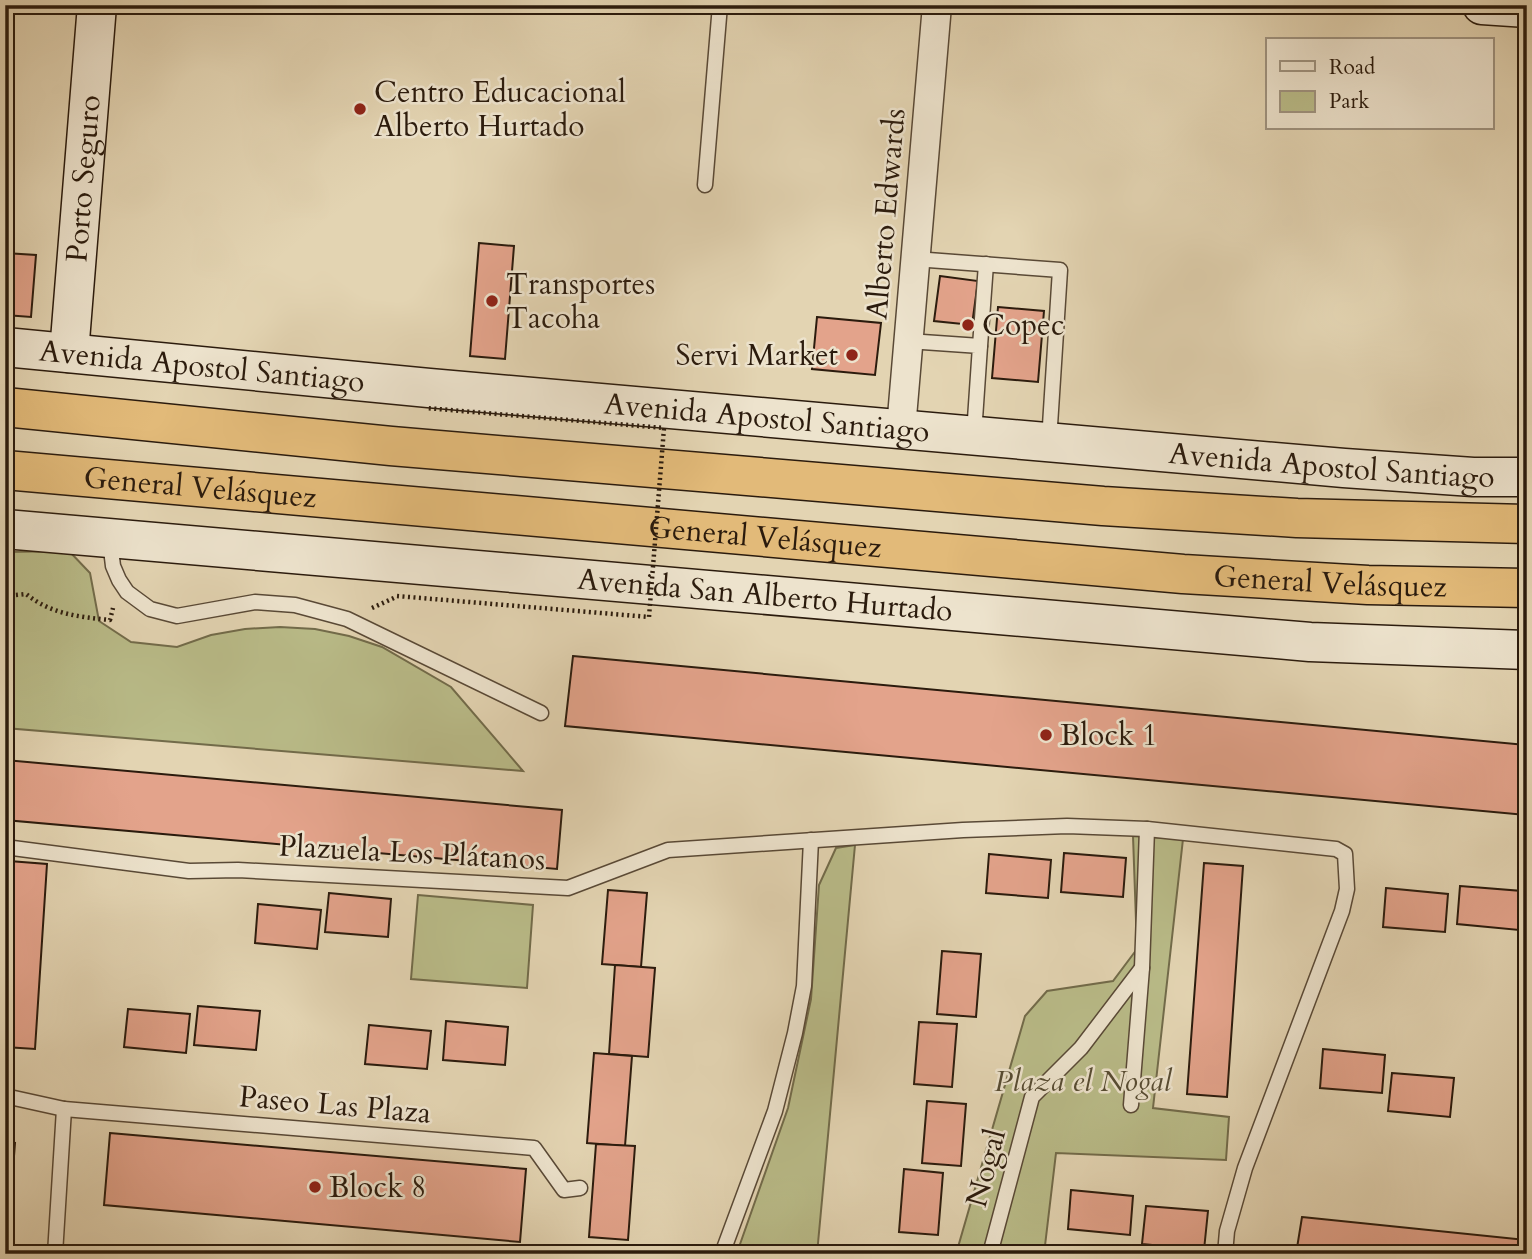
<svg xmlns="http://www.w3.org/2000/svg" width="1532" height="1259" font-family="Cardo,serif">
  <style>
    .green { fill: #b9bb88; stroke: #726b4a; stroke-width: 2 }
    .building { fill: #e3a38b; stroke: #2b1b0d; stroke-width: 2 }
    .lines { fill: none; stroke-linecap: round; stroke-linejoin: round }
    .lane-casing { stroke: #594936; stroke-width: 17 }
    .street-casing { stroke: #594936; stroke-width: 31 }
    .secondary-casing { stroke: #2b1b0d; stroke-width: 41 }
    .highway-casing { stroke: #2b1b0d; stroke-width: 41 }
    .path { stroke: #2b1b0d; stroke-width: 4.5; stroke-dasharray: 2 3.5; stroke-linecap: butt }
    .lane { stroke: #ede3cd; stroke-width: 14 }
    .street { stroke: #ede3cd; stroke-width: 28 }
    .secondary { stroke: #ede3cd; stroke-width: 38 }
    .highway { stroke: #e2ba79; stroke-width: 38 }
    .path-bridge { stroke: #2b1b0d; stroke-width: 4.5; stroke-dasharray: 2 3.5; stroke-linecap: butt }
    .poi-dot { fill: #8f2418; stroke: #ede3cd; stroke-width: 2.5 }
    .labels { text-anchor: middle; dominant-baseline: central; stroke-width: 5; stroke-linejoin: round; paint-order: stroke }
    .poi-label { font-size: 30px; fill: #2b1b0d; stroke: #ede3cd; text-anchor: start }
    .street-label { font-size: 30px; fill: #2b1b0d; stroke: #ede3cd }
    .park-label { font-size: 30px; font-style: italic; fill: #564b32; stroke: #ede3cd }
  </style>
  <rect width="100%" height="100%" fill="#e3d4b2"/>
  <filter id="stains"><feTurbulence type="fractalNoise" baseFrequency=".00286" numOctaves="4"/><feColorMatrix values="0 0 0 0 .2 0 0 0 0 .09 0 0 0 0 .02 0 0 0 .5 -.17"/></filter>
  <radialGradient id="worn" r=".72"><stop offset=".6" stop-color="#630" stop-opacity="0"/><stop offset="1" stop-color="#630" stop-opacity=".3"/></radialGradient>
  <g class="green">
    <path d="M69,551L90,573L99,621L131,642L177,647L211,635L245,629L280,627L315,629L349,636L382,647L451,687L523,771L5,728V552Z"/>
    <path d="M1133,836L1183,839L1153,1108L1229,1117L1226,1160L1056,1153L1044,1254H956L1025,1016L1047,991L1113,981L1137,949Z"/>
    <path d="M855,845L817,1254L739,1247L788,1108L811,999L819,885L836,848Z"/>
    <path d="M418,895L533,905L527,988L411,979Z"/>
  </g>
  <g class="building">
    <path d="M479,243L514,246L505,359L470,356Z"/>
    <path d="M5,253L36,255L31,317L5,315Z"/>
    <path d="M940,276L978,281L972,325L934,321Z"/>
    <path d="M998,307L1044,311L1038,382L992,378Z"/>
    <path d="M817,317L881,323L875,375L812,369Z"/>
    <path d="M573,656L1527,745V815L565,726Z"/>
    <path d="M5,760L562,810L557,869L5,820Z"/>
    <path d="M1064,853L1126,858L1123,897L1061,892Z"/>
    <path d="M989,854L1051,860L1048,898L986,893Z"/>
    <path d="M9,861L47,864L35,1049L5,1047V918Z"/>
    <path d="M1204,863L1243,866L1227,1097L1187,1094Z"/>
    <path d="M1460,886L1522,891L1519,930L1457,924Z"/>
    <path d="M1386,888L1448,894L1445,932L1383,927Z"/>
    <path d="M608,890L647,893L641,967L602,964Z"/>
    <path d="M329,893L391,899L388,937L325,932Z"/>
    <path d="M258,904L321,910L317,949L255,943Z"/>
    <path d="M942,951L981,954L976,1017L937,1014Z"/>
    <path d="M615,965L655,968L648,1057L609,1054Z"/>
    <path d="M198,1006L260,1011L256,1050L194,1045Z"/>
    <path d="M128,1009L190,1014L186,1053L124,1047Z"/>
    <path d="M446,1021L508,1027L505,1065L443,1060Z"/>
    <path d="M919,1022L957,1024L952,1087L914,1084Z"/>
    <path d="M369,1025L431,1031L427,1069L365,1064Z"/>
    <path d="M1323,1049L1385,1055L1382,1093L1320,1088Z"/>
    <path d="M594,1053L632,1056L625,1146L587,1143Z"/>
    <path d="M1392,1073L1454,1078L1450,1117L1388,1111Z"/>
    <path d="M927,1101L966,1104L961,1166L922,1163Z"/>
    <path d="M110,1133L526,1169L520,1242L104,1205Z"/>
    <path d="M5,1142L15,1143L12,1182L5,1181Z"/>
    <path d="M596,1144L635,1146L628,1240L589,1237Z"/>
    <path d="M904,1169L943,1173L938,1235L899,1232Z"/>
    <path d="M1071,1190L1133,1196L1130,1235L1068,1229Z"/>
    <path d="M1146,1206L1208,1211L1204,1250L1142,1244Z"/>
    <path d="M1302,1217L1527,1240V1254H1296Z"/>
  </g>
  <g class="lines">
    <g class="lane-casing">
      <g id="lane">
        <path d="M705,185L720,5"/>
        <path d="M915,259L1060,270L1049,441"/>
        <path d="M908,341L980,346L974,434"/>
        <path d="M980,346L986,264"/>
        <path d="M110,541L113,566L119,580L127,592L150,609L177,616L255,602L295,605L347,619L541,713"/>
        <path d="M5,847L189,871L238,870L568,888L668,850L963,830L1067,826L1147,829L1336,849L1345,854L1347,889L1342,911L1245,1168L1227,1231L1225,1254"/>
        <path d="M5,1096L64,1109L534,1148L564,1190L580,1188"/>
        <path d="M1131,1105L1142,968L1147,829"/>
        <path d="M55,1254L64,1109"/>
        <path d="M722,1254L775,1111L795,1033L804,986L811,840"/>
        <path d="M990,1254L1032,1097L1081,1048L1142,968"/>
      </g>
    </g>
    <g class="street-casing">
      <path id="street" d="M901,429L937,5"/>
    </g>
    <g class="secondary-casing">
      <g id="secondary">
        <path d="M1482,5L1527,8"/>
        <path id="s1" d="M5,347L429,388L1344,468L1473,477H1527"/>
        <path id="s2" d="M69,353L97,5"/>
        <path id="s3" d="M5,529L1310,642L1527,650"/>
      </g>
    </g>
    <g class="highway-casing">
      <g id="highway">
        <path d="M5,407L391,446L1103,506L1297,518L1527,524"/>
        <path id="s4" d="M5,470L1183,574L1368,585L1527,588"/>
      </g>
    </g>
    <g class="path">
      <path d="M5,596L26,594C51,614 79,617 110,620L113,608"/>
      <path d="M372,608L396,597"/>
    </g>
    <use href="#lane" class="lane"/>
    <use href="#street" class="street"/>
    <use href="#secondary" class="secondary"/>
    <use href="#highway" class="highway"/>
    <path class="path-bridge" d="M397,596L649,617L664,428L426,408"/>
  </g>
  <g class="poi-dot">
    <circle cx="360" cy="109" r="7"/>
    <circle cx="492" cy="301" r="7"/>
    <circle cx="968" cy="325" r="7"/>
    <circle cx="852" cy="355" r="7"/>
    <circle cx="1046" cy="735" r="7"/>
    <circle cx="315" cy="1187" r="7"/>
  </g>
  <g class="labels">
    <g class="poi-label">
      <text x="374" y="92">Centro Educacional<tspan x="374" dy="34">Alberto Hurtado</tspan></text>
      <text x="506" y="284">Transportes<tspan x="506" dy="34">Tacoha</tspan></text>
      <text x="982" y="325">Copec</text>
      <text x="838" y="355" text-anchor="end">Servi Market</text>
      <text x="1060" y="735">Block 1</text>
      <text x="329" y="1187">Block 8</text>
    </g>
    <g class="street-label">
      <text stroke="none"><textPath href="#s2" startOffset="175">Porto Seguro</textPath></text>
      <text transform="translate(886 214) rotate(-85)">Alberto Edwards</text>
      <text stroke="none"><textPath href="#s1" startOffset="198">Avenida Apostol Santiago</textPath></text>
      <text stroke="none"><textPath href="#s1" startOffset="765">Avenida Apostol Santiago</textPath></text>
      <text stroke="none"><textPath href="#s1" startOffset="1332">Avenida Apostol Santiago</textPath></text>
      <text stroke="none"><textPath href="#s4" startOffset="196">General Velásquez</textPath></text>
      <text stroke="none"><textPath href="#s4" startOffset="763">General Velásquez</textPath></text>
      <text stroke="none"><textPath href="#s4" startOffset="1330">General Velásquez</textPath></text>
      <text stroke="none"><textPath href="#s3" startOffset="763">Avenida San Alberto Hurtado</textPath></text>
      <text transform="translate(412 853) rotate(3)">Plazuela Los Plátanos</text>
      <text transform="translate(335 1105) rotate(5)">Paseo Las Plaza</text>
      <text transform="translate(986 1168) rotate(-75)">Nogal</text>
    </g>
    <g class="park-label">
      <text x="1083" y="1081">Plaza el Nogal</text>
    </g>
  </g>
  <rect width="1532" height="1259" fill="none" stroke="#e3d4b2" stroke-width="28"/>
  <rect x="7" y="7" width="1518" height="1245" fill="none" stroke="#2b1b0d" stroke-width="3.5"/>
  <rect x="14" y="14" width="1504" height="1231" fill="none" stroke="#2b1b0d" stroke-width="2"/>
  <rect x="1266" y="38" width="228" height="91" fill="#ede3cd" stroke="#9f9380" stroke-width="2"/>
  <rect x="1280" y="61" width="35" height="10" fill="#ede3cd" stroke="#9f9380" stroke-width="2"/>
  <text x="1329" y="74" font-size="21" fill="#2b1b0d">Road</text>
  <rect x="1280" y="91" width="35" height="21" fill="#b9bb88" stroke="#9f9380" stroke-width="2"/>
  <text x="1329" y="108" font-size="21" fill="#2b1b0d">Park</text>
  <rect width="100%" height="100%" filter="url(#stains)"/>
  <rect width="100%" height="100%" fill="url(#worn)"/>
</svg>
